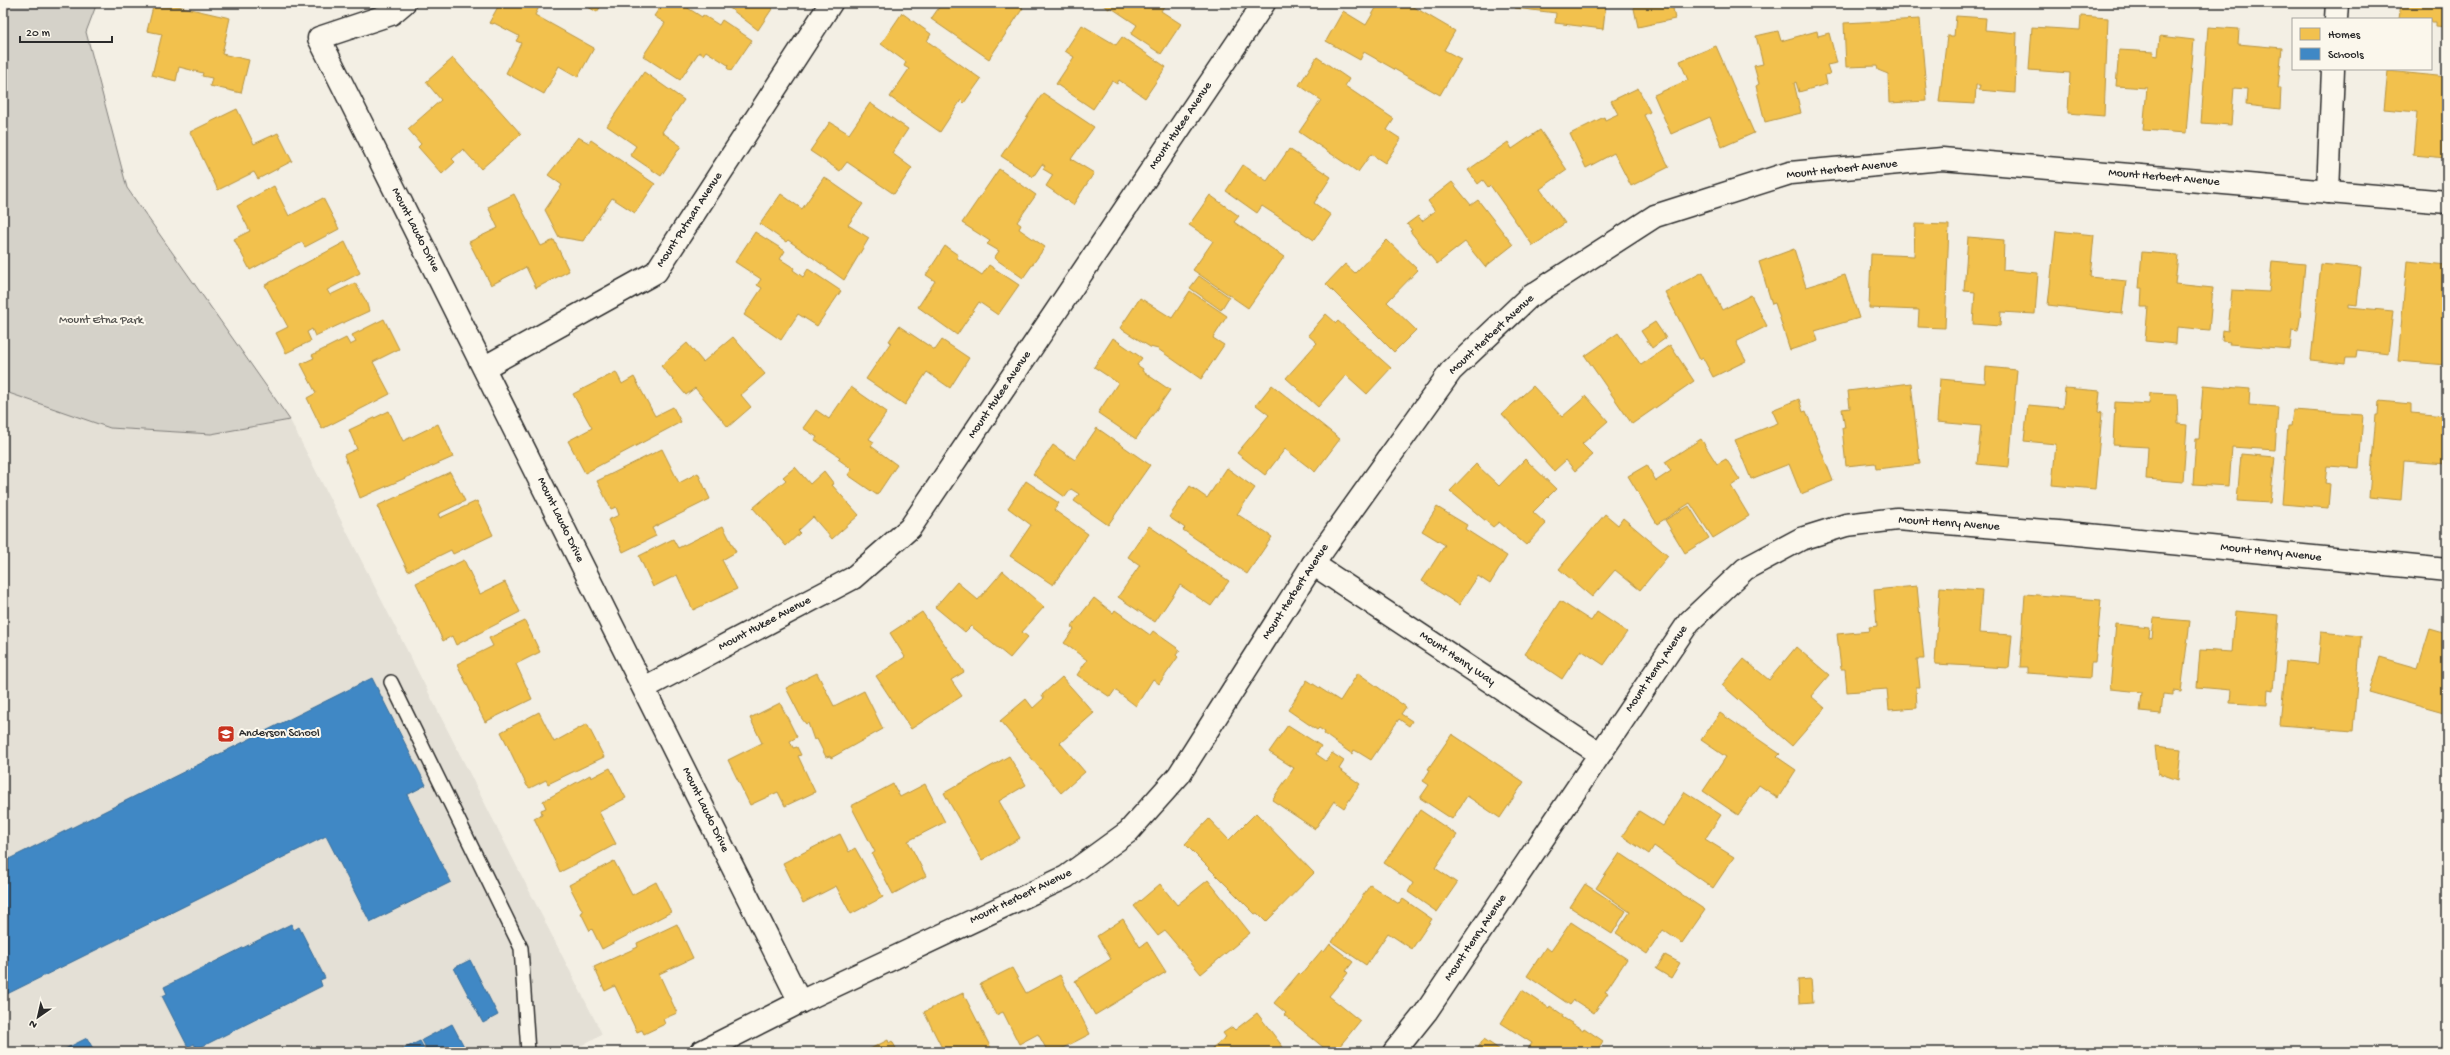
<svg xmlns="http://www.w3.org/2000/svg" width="2450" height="1055" font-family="'Gochi Hand',sans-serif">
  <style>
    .built { fill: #e4e0d6 }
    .green { fill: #d5d2c9; stroke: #807e7a }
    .homes { fill: #f2c14e; stroke: #b69444 }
    .schools { fill: #3f88c5; stroke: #396c97 }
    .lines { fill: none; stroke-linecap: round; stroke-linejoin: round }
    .lane-casing { stroke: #2b2b2b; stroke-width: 16 }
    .street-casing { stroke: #2b2b2b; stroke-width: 25 }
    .lane { stroke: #fbf7ec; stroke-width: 13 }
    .street { stroke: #fbf7ec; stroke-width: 22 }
    .labels { text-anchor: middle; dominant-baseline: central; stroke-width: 4; stroke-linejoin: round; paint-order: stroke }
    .street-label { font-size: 12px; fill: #2b2b2b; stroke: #fbf7ec }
    .park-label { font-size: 12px; fill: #565552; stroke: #fbf7ec }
    .poi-label { font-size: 12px; fill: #2b2b2b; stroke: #fbf7ec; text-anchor: start }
  </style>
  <rect width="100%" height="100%" fill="#f3efe4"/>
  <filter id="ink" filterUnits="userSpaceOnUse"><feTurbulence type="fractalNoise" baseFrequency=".025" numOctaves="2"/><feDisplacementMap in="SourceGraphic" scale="8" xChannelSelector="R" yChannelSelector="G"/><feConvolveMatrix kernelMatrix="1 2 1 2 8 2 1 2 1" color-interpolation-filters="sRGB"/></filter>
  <g filter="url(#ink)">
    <path class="built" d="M3,391L110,428L211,434L290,420L602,1034L570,1052H3Z"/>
    <path class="green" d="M3,3H97L86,32L127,188L290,420L211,434L110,428L3,391Z"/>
    <g class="homes">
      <path d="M154,3H164L230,18L222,54L249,60L241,93L210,86L212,78L202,76L203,73L179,67L176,81L152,75L162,34L147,31Z"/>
      <path d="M500,3H533L539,7L535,15L594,48L578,77L559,66L544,94L506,73L521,43L516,41L519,36L494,23L493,24L489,23Z"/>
      <path d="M581,3H603L597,12Z"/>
      <path d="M663,3H684L683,5L702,17L703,15L719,25L722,20L752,40L731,71L727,68L728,65L706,51L703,55L699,52L680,80L643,56L665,23L654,16Z"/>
      <path d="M723,3H776L758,30Z"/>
      <path d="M942,3H1016L1023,8L989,59L931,19Z"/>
      <path d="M1100,3H1166L1161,11L1181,24L1161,54L1131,34L1137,25L1110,7L1109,9Z"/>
      <path d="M1379,3H1407L1455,31L1444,50L1461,59L1440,95L1364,52L1360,60L1326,41L1343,11L1366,25Z"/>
      <path d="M1516,3H1606L1603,29L1555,23L1556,13L1515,8Z"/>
      <path d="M1636,3H1672L1675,19L1638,27L1633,4Z"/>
      <path d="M2401,3H2447V27L2436,26V22H2431V19H2399Z"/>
      <path d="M902,13L931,34L927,41L981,79L964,103L961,100L940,132L890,97L909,69L904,66L906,62L881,44Z"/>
      <path d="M1956,16L1986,18L1985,30L2017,33L2015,93L1979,90L1980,85H1976L1975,104L1939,102L1947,36H1954Z"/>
      <path d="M2081,16L2108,18L2104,116L2068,113L2070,73L2029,70L2032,27L2080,30Z"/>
      <path d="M1920,19L1927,101L1889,103L1888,74L1878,70L1877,66L1846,67L1844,23Z"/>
      <path d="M1082,25L1116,45L1122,37L1166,67L1145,98L1119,80L1117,84L1112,81L1093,109L1056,84L1074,57L1065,51Z"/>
      <path d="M2208,27L2239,29L2238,44L2282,48L2278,88H2281L2280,109L2246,105L2247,89L2234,88L2231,125L2201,123Z"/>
      <path d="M1778,31L1781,41L1817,31L1818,36L1829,33L1837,63L1827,65L1830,74L1825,75L1827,84L1799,92L1796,82L1794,83L1801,113L1765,122L1756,86L1759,84L1754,66L1763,64L1756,36Z"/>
      <path d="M2160,36L2194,40L2186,133L2143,130L2147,88L2116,86L2119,50L2154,52L2153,55L2158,56Z"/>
      <path d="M1716,46L1754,133L1722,147L1710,117L1671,134L1654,95L1688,80L1680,61Z"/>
      <path d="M1317,57L1349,79L1345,86L1394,119L1387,130L1401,139L1385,163L1371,154L1358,172L1299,132L1321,100L1299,85Z"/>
      <path d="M453,58L521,134L481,169L463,149L452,159L455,162L442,174L418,147L421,144L408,129L441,100L426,82Z"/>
      <path d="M2388,71L2447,77V158L2413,155L2417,112L2384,109Z"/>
      <path d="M644,72L684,100L662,132L681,146L661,176L630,155L636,146L607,126Z"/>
      <path d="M1638,88L1650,112L1644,115L1669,167L1631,186L1614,153L1586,168L1570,134L1604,117L1605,120L1618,114L1611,101Z"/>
      <path d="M1043,93L1094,127L1071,159L1094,173L1073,205L1046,186L1053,175L1043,169L1045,166L1042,164L1033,177L1001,156Z"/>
      <path d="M870,103L908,129L892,153L912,168L894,194L847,162L840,171L810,151L830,122L849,134Z"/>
      <path d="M237,109L254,144L278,133L292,161L258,179L254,172L218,190L190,132Z"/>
      <path d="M1540,130L1567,170L1540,189L1565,223L1533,246L1490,185L1488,187L1483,180L1478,184L1468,170L1508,142L1512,149Z"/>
      <path d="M578,137L589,143L591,140L655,184L635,213L612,198L583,241L559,237L545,210L562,185L548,175Z"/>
      <path d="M1289,149L1331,177L1314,203L1331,215L1314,240L1262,206L1257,213L1226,191L1243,165L1267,181Z"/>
      <path d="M999,169L1036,195L1017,222L1021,225L1019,229L1045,247L1023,278L994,258L999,251L987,244L990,241L962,223Z"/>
      <path d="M824,177L863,204L848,225L869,238L844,280L788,240L786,242L760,224L781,194L802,209Z"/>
      <path d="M1452,182L1471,205L1478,200L1513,245L1485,267L1465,242L1437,264L1410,231L1412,230L1407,224L1418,216L1422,221L1435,211L1428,201Z"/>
      <path d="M274,186L289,216L323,198L339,229L305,247L302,242L250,270L234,239L250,231L237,206Z"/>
      <path d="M514,194L541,246L554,240L569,271L536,288L526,267L491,285L469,242L498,228L488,207Z"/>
      <path d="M1210,195L1239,216L1234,222L1284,257L1248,308L1193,270L1213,241L1189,225Z"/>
      <path d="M1915,224L1949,225L1945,328L1918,327L1919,310L1869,308L1871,254L1914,256Z"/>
      <path d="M2056,231L2094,235L2090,277L2126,281L2122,314L2048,305Z"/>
      <path d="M755,232L785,251L780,259L794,268L793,270L803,277L808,269L841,291L817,326L798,314L781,340L744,315L762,288L757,285L761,279L735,262Z"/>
      <path d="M1968,237L2004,240L2003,270L2038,273L2035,314L2001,312L2000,326L1973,324L1975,292L1964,291Z"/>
      <path d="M1387,240L1418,270L1387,302L1416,330L1394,352L1326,284L1345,264L1355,273Z"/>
      <path d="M345,242L360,273L327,290L330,295L355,283L366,301L369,311L315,336L312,329L307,332L311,341L286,353L276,333L288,327L265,285Z"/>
      <path d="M945,246L958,255L957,258L982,275L989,265L1019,285L998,315L979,302L957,335L918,307L935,281L926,275Z"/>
      <path d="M1794,249L1806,287L1845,275L1859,318L1815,331L1818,341L1790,350L1775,303L1772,304L1759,262Z"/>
      <path d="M2142,252L2178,255L2175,284L2213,288L2209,330L2177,327L2176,344L2145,341L2148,307H2141L2142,288H2139Z"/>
      <path d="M2272,261L2305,264L2300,320L2298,331L2292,330L2290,349L2229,344L2230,342L2222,341L2223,330L2228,331L2232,290L2269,292Z"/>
      <path d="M2407,261L2447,265V365L2398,361Z"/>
      <path d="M2321,264L2361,268L2357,305L2349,304V307L2393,311L2388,354L2357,350L2356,358H2346L2345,364L2311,360Z"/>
      <path d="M1703,272L1722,310L1751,295L1767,326L1736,342L1746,361L1713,377L1703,358L1700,360L1665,292Z"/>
      <path d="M1199,276L1229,297L1221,310L1190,288Z"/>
      <path d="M1190,291L1227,316L1213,338L1224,345L1201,379L1158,349L1150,347L1120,328L1140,298L1172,318Z"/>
      <path d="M1326,314L1336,323L1338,321L1391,368L1367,394L1346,375L1318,407L1286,378L1317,343L1308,335Z"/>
      <path d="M384,319L399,349L373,362L390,394L322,429L307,398L316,393L301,364L314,358L312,355L346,338L350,345L356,342L352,335Z"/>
      <path d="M1655,322L1666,338L1652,348L1641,331Z"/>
      <path d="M899,326L935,350L942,340L969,358L950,388L927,372L905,405L866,379L891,342L889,341Z"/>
      <path d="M1618,333L1641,365L1670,345L1694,381L1632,424L1585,356Z"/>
      <path d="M733,337L765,374L741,395L751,407L728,427L695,388L686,395L661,366L687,343L703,362Z"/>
      <path d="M1113,338L1142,358L1137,365L1143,369L1142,371L1170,390L1136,439L1098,413L1118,383L1094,367Z"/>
      <path d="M1986,367L2017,370L2009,467L1977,464L1981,426L1937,422L1940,379L1985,383Z"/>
      <path d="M616,372L622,384L634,377L655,416L673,407L681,422L585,473L568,441L592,428L573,394Z"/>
      <path d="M1911,383L1920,464L1876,469L1875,463L1846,466L1842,428H1845L1842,409L1850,408L1848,391Z"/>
      <path d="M1272,385L1340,439L1315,472L1285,449L1265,475L1237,453L1269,415L1256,405Z"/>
      <path d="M2203,385L2250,389L2249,405L2278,407L2275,450L2232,447L2229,486L2193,484L2196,439H2199Z"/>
      <path d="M1533,386L1562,417L1586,396L1608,421L1582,444L1593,455L1575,471L1566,460L1554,471L1502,414Z"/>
      <path d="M851,387L887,412L869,439L874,442L871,446L897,465L877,495L848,475L852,469L838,459L840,457L815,440L817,437L803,428L816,410L829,419Z"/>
      <path d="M2065,388L2100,391L2098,412L2102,413L2095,489L2052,485L2056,444L2024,441L2028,405L2063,408Z"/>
      <path d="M2150,393L2177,394L2178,424L2187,425L2183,482L2146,479L2148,447L2113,445L2115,402L2149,404Z"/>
      <path d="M1799,399L1803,412L1806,411L1833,481L1801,494L1789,464L1751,479L1735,440L1778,423L1772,410Z"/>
      <path d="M2379,401L2411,404V413L2447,416V464L2404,461L2401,500L2369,497L2376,415H2378Z"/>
      <path d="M2293,410L2363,415L2359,468L2327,466L2325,483L2330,484L2328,508L2282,504L2288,426H2291Z"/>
      <path d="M389,411L403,441L438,424L453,457L360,498L344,455L357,449L349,430Z"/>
      <path d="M1097,428L1150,465L1108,525L1074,501L1079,494L1071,489L1065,497L1033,474L1053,445L1075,460Z"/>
      <path d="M1701,439L1717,464L1726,459L1740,480L1731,486L1749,516L1713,538L1690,503L1657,524L1628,476L1647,465L1656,481L1671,471L1665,462Z"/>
      <path d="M662,449L679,483L698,473L710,499L652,528L656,536L623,552L608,520L619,515L616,507L611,509L597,481Z"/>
      <path d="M2241,454L2275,457L2270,503L2237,501Z"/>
      <path d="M1525,459L1556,489L1533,512L1546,524L1526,545L1499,522L1493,527L1450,491L1476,464L1499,486Z"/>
      <path d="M795,467L810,484L824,471L834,484L832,485L859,515L832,539L813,517L798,531L800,533L786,546L753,508L786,480L783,477Z"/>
      <path d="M1227,468L1255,488L1237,514L1272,537L1247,574L1183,530L1185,528L1169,517L1190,486L1207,498Z"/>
      <path d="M450,472L465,501L438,514L440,518L477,501L493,535L453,554L451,550L408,571L377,506Z"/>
      <path d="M1026,481L1059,503L1054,510L1088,534L1053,585L1010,556L1031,525L1008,508Z"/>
      <path d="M1689,506L1709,538L1685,553L1665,520Z"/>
      <path d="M1437,507L1467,525L1465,529L1507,556L1490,584L1478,576L1459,605L1422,581L1445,545L1422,531Z"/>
      <path d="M1605,514L1618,525L1623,518L1668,556L1640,590L1615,570L1592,597L1559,569Z"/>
      <path d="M723,526L736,552L722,560L737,589L693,610L677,575L653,587L639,556L673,539L678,548Z"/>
      <path d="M1149,526L1229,581L1211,606L1180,585L1155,622L1118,597L1140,565L1128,557Z"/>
      <path d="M464,560L480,594L505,582L520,612L456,645L452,636L443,641L416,583Z"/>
      <path d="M1003,571L1044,607L1022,632L1028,637L1010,658L971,626L965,632L935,607L957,582L978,600Z"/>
      <path d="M1917,586L1924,659H1917L1920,687H1916L1917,708L1889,710L1887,689L1847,692L1845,669H1841L1837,634L1870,631L1869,627L1877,626L1874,590Z"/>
      <path d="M1940,587L1982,590L1979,633L2012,635L2009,668L1935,664Z"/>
      <path d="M2025,594L2101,600L2095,663H2091L2090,678L2028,673V667H2020Z"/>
      <path d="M1094,598L1113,613L1115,610L1150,635L1153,631L1180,650L1176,655L1178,657L1159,684L1153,679L1136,706L1115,690L1110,697L1077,675L1087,660L1064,643L1074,629L1071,627Z"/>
      <path d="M1560,601L1591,621L1597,612L1627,632L1604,665L1581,650L1562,679L1525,654Z"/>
      <path d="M2235,611L2279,615L2273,691L2268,690L2267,705L2230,703L2231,690L2197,687L2200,650L2232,652Z"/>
      <path d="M922,612L964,672L951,680L962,696L911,729L876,676L905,657L890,633Z"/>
      <path d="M2154,618L2190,621L2181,692L2173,691V695L2163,694L2161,714L2140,712L2142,692L2110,689L2116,624L2150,628L2149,637L2152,638Z"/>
      <path d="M525,621L540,652L516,664L532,699L485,722L457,664L493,646L489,638Z"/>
      <path d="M2430,629L2447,634V714L2369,692L2380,657L2418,668Z"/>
      <path d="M2321,632L2361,636L2353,731L2280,725L2286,661L2318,664Z"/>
      <path d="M1796,647L1829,675L1811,696L1825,708L1792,746L1722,685L1744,659L1769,680Z"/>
      <path d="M817,673L834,706L864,691L883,729L831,758L830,756L826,757L817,739L814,740L808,723L806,724L802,719L786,688Z"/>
      <path d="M1358,673L1406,707L1401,714L1412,721L1409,726L1399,719L1371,760L1358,752L1354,750L1352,754L1324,734L1325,732L1319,728L1317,730L1288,710L1307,680L1340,701Z"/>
      <path d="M1062,677L1094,713L1060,743L1085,772L1061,793L1000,721L1026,699L1033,708L1044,698L1042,695Z"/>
      <path d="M780,703L797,737L790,741L793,748L797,747L801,755L798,756L815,792L785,806L778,792L750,805L728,760L762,743L750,718Z"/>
      <path d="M539,712L554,742L587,724L604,757L548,784L546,780L530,788L527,786L501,732Z"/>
      <path d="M1720,713L1780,754L1777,757L1796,770L1778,798L1759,785L1738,815L1703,791L1726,757L1701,740Z"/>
      <path d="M1288,725L1321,746L1316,754L1326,761L1332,753L1344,761L1339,769L1360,784L1344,808L1334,801L1315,829L1272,800L1294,768L1269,752Z"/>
      <path d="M1452,734L1524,782L1500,818L1467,796L1452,819L1420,798L1429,785L1423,781L1430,770L1428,769Z"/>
      <path d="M2155,746L2181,749L2178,780L2158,773Z"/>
      <path d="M1009,756L1026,785L999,801L1020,838L982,860L944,793Z"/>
      <path d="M610,768L626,798L599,812L616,844L583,862L582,861L560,872L534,818L542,814L541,810L546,808L543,801L590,775L591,778Z"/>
      <path d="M893,784L900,797L925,784L945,822L908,841L926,876L893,894L872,854L875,852L851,806Z"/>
      <path d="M1685,792L1721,815L1705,839L1734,857L1713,888L1654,846L1649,854L1622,836L1639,811L1663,826Z"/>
      <path d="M1420,810L1457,835L1435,868L1457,883L1437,912L1408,892L1413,883L1384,863Z"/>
      <path d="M1256,813L1314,873L1266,922L1257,913L1255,914L1185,844L1209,819L1229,840Z"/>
      <path d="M840,834L849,852L855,848L883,897L851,914L836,886L803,903L783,863Z"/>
      <path d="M1620,853L1705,910L1682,943L1663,930L1647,954L1616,933L1630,912L1596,888Z"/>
      <path d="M614,861L632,895L656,882L671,912L602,949L592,929L590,931L581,913L583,912L569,885Z"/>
      <path d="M1208,880L1250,933L1201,974L1165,931L1158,936L1134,906L1160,884L1177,905Z"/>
      <path d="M1585,884L1626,911L1612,934L1570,907Z"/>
      <path d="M1370,885L1399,904L1403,899L1432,919L1412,949L1388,933L1366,965L1332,942Z"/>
      <path d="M1123,919L1140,947L1147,942L1166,972L1095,1015L1075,981L1111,959L1097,936Z"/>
      <path d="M1571,922L1627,959L1605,992L1608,993L1594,1013L1574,1000L1570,1005L1527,976L1546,947L1551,951Z"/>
      <path d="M677,924L693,958L659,974L677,1013L663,1019L665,1024L644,1034L642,1030L637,1032L615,986L605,991L594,967L638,947L637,943Z"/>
      <path d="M1330,944L1353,962L1346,971L1348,973L1329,996L1360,1021L1335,1052H1329L1284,1015L1286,1013L1274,1003L1299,973L1301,975L1322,950L1324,952Z"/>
      <path d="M1665,955L1680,963L1671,978L1656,969Z"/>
      <path d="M1012,968L1026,993L1060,975L1090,1034L1055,1052H1048L1038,1034L1019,1044L1003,1012L996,1015L980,984Z"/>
      <path d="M1811,979L1813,1002L1799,1003L1798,980Z"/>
      <path d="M1522,990L1549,1008L1550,1006L1563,1015L1562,1017L1583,1030L1584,1028L1603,1041L1596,1052H1582L1573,1046L1569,1052H1526L1532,1043L1501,1023Z"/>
      <path d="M963,993L993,1052H933L942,1048L924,1012Z"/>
      <path d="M1257,1013L1283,1047L1276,1052H1207L1226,1037L1223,1033L1232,1027L1235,1030Z"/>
      <path d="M1484,1039L1503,1052H1481L1477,1049Z"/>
      <path d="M888,1040L889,1043L892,1041L898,1052H864Z"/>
    </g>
    <g class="schools">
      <path d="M372,678L426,785L407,795L451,882L370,922L326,836L3,996V862Z"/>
      <path d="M291,924L294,930L299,927L325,978L320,980L322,986L197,1049L194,1044L188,1047L162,996L167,994L164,987Z"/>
      <path d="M470,960L498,1015L483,1023L454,968Z"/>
      <path d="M452,1024L467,1052H428L422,1040Z"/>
      <path d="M87,1038L95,1052H59Z"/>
      <path d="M420,1041L426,1052H397L399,1051Z"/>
    </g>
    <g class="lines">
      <g class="lane-casing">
        <path id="lane" d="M391,682L521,948L528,1052"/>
      </g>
      <g class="street-casing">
        <g id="street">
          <path d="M404,3L391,14L319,38L800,1002"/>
          <path d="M2336,19L2337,3"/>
          <path d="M2328,192L2333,69"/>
          <path d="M485,367L656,272L831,3"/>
          <path d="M1313,564L1600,754"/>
          <path d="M644,688L853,578L910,528L1264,3"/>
          <path d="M701,1052L800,1002L1066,877L1128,832L1179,775L1313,564L1451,371L1528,298L1655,216L1790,173L1942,159L2447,202"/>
          <path d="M1394,1052L1426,1012L1689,622L1745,569L1801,539L1846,525L1897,519L2058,532L2447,570"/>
        </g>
      </g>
      <use href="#lane" class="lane"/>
      <use href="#street" class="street"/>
    </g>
  </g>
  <defs>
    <g id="school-square" transform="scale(0.9)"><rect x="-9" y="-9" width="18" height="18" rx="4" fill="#c8321e" stroke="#fbf7ec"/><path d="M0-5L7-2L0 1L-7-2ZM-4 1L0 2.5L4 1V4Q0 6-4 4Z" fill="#fff"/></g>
  </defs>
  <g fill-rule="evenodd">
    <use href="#school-square" x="226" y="734"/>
  </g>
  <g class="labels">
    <g class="street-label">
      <text transform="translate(1181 126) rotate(-56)">Mount Hukee Avenue</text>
      <text transform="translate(1842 170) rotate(-6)">Mount Herbert Avenue</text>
      <text transform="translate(2164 178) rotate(5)">Mount Herbert Avenue</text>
      <text transform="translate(690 220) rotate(-57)">Mount Putman Avenue</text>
      <text transform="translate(415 230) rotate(63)">Mount Laudo Drive</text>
      <text transform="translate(1492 335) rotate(-43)">Mount Herbert Avenue</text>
      <text transform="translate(1000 395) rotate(-56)">Mount Hukee Avenue</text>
      <text transform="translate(560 520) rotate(64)">Mount Laudo Drive</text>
      <text transform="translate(1949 524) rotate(4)">Mount Henry Avenue</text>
      <text transform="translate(2271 553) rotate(6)">Mount Henry Avenue</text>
      <text transform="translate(1296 592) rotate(-57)">Mount Herbert Avenue</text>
      <text transform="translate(765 624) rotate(-28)">Mount Hukee Avenue</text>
      <text transform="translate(1457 659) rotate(34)">Mount Henry Way</text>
      <text transform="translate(1657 669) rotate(-56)">Mount Henry Avenue</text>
      <text transform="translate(705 810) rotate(64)">Mount Laudo Drive</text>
      <text transform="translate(1021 897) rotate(-26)">Mount Herbert Avenue</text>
      <text transform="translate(1476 938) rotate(-56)">Mount Henry Avenue</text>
    </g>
    <g class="park-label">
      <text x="101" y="321">Mount Etna Park</text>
    </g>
    <g class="poi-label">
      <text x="239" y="734">Anderson School</text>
    </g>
  </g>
  <rect width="2450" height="1055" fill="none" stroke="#fbf7ec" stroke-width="16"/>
  <rect x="8" y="8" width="2434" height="1039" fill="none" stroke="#2b2b2b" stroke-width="1.5" filter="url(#ink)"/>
  <rect x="2292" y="18" width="140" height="52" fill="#fbf7ec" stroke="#a8a59f"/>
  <rect x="2300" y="28" width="20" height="12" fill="#f2c14e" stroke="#a8a59f"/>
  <text x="2328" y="38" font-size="12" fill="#2b2b2b">Homes</text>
  <rect x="2300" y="48" width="20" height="12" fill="#3f88c5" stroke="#a8a59f"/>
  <text x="2328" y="58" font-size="12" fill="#2b2b2b">Schools</text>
  <g transform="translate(38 1017) rotate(214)" stroke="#fbf7ec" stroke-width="3" paint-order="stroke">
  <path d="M0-3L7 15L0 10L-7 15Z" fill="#2b2b2b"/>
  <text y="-6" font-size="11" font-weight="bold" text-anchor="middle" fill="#2b2b2b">N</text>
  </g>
  <path d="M20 36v6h92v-6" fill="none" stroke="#2b2b2b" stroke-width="2"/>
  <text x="26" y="36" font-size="12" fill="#2b2b2b" stroke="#fbf7ec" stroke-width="3" paint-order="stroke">20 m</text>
</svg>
